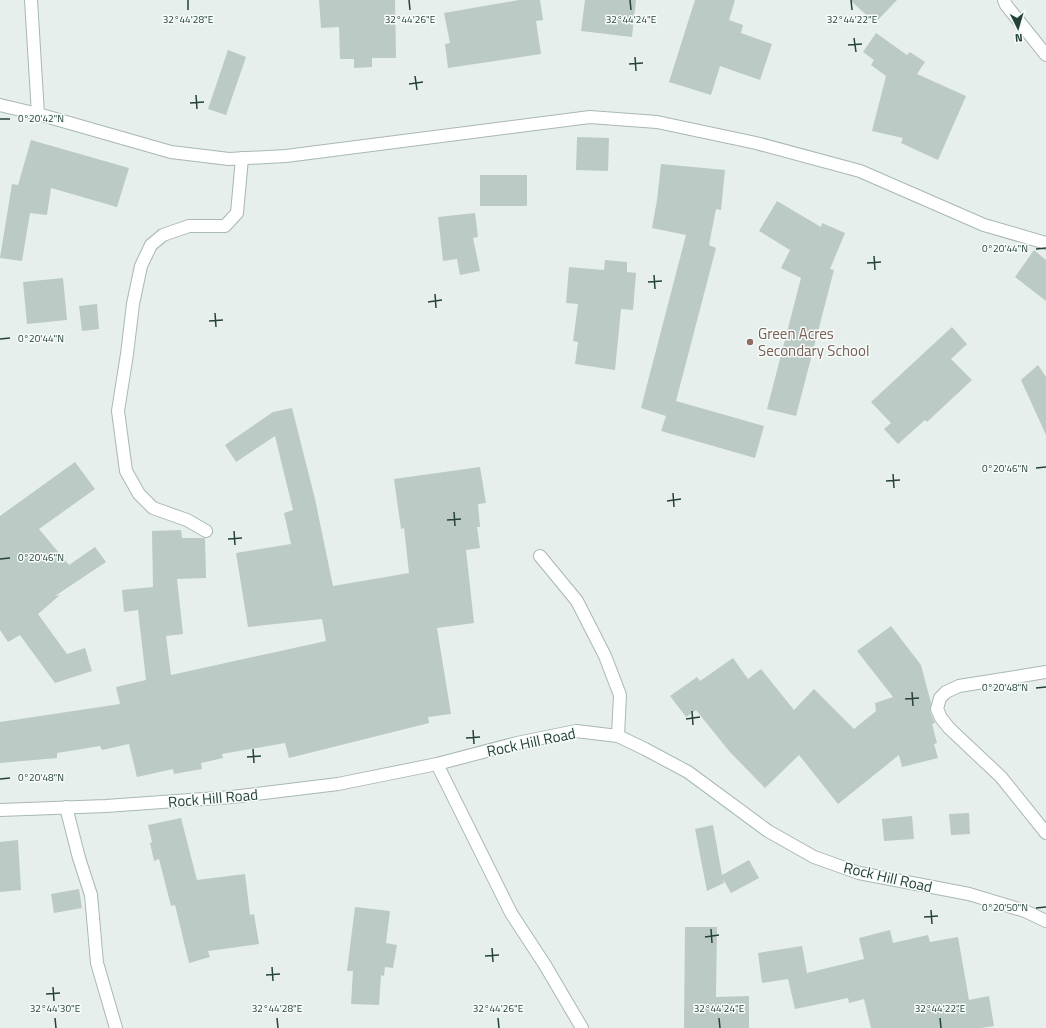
<svg xmlns="http://www.w3.org/2000/svg" width="1046" height="1028" font-family="'Titillium Web',sans-serif">
  <style>
    .building { fill: #bbcac4 }
    .lines { fill: none; stroke-linecap: round; stroke-linejoin: round }
    .minor-casing { stroke: #a8b8b2; stroke-width: 14 }
    .minor { stroke: #fff; stroke-width: 12 }
    .ticks { fill: none; stroke: #24423a; stroke-width: 1.5 }
    .education-dot { fill: #8d6e63; stroke: #f7fbf9; stroke-width: 1.5 }
    .labels { text-anchor: middle; dominant-baseline: central; stroke-width: 3; stroke-linejoin: round; paint-order: stroke }
    .education-label { font-size: 15px; fill: #785e54; stroke: #f7fbf9; text-anchor: start }
    .street-label { font-size: 15px; fill: #24423a; stroke: #f7fbf9 }
    .ticks-label { font-size: 10px; text-anchor: middle; fill: #24423a; stroke: #f7fbf9; stroke-width: 3; stroke-linejoin: round; paint-order: stroke }
  </style>
  <rect width="100%" height="100%" fill="#e6efeb"/>
  <g class="building">
    <path d="M319,0H395L396,58H372V67L354,68V59H340L339,27L321,28Z"/>
    <path d="M519,0H540L543,20L536,21L541,54L448,68L445,44L450,43L444,13Z"/>
    <path d="M585,0H636L632,37L581,31Z"/>
    <path d="M695,0H735L729,20L743,25L741,33L772,44L760,80L720,66L711,95L669,82Z"/>
    <path d="M850,0H897L875,23Z"/>
    <path d="M876,33L907,55L910,52L925,62L917,74L966,96L938,160L901,143L903,138L872,131L886,76L871,65L874,60L863,52Z"/>
    <path d="M228,50L246,57L226,115L208,109Z"/>
    <path d="M577,137L609,138L608,171L576,170Z"/>
    <path d="M31,140L129,168L117,207L51,188L47,215L30,213L22,261L0,258L12,184L18,185Z"/>
    <path d="M661,164L725,170L721,210L716,209L709,245L716,248L676,401L764,426L755,458L661,431L666,416L641,408L686,235L652,228L657,200Z"/>
    <rect x="480" y="175" width="47" height="31"/>
    <path d="M777,201L821,227L822,223L845,233L830,269L834,270L796,416L767,409L801,278L781,268L790,250L759,231Z"/>
    <path d="M475,213L478,237L473,238L480,271L460,275L457,259L443,261L438,217Z"/>
    <path d="M1034,250L1046,260V301L1015,277Z"/>
    <path d="M605,260L627,262V272L636,273L633,310L621,309L615,370L575,364L578,342L573,341L578,304L566,303L569,267L604,270Z"/>
    <path d="M63,278L67,320L27,324L23,282Z"/>
    <path d="M97,304L99,329L82,331L79,306Z"/>
    <path d="M952,327L967,344L951,359L972,380L927,422L925,420L898,444L884,429L891,423L871,402Z"/>
    <path d="M1038,365L1046,377V435L1021,380Z"/>
    <path d="M292,408L315,499L333,586L409,573L404,528L401,529L394,479L480,467L486,503L478,504L480,527H477L480,548L466,550L474,623L437,628L451,714L428,717L429,723L289,758L285,743L222,754L223,758L201,763L202,769L174,774L173,769L137,777L129,744L102,750L100,746L57,753V758L0,763V722L120,704L116,687L146,680L138,610L124,612L122,590L153,587L152,531L181,530L182,538H205L206,578L177,579L183,634L166,636L171,675L326,641L322,619L248,627L236,553L291,544L284,513L293,510L275,436L236,462L225,445L273,412Z"/>
    <path d="M75,462L95,489L39,529L69,565L95,547L106,562L55,596L60,595L38,614L67,654L85,648L92,671L55,683L20,635L8,642L0,630V516Z"/>
    <path d="M891,626L921,665L931,703L930,712L935,723L932,724L937,743L934,744L938,758L902,767L899,755L838,804L799,755L765,788L729,751L696,710L686,717L670,696L697,677L700,681L733,658L748,679L761,669L794,710L814,689L854,729L876,711L875,703L893,697L857,651Z"/>
    <path d="M969,813L970,834L951,835L949,814Z"/>
    <path d="M912,816L914,839L884,841L882,819Z"/>
    <path d="M181,818L197,880L245,874L250,915L254,914L259,944L208,951L210,957L189,963L175,905L171,906L159,859L154,861L150,843L152,842L148,825Z"/>
    <path d="M713,825L722,875L749,860L759,878L731,893L723,879L724,883L707,891L695,829Z"/>
    <path d="M18,840L21,890L0,892V842Z"/>
    <path d="M79,889L82,908L54,913L51,894Z"/>
    <path d="M355,907L390,911L386,943L397,945L393,968L385,967L384,976L381,975L379,1005L351,1004L353,971H347Z"/>
    <path d="M685,927H717L716,997L749,996V1028H684Z"/>
    <path d="M890,930L893,943L928,935L930,942L958,937L969,1000L989,996L994,1026L981,1028H871L864,999L849,1003L848,998L795,1009L788,979L762,983L758,953L802,946L807,973L864,959L859,938Z"/>
  </g>
  <g class="lines">
    <g class="minor-casing">
      <g id="minor">
        <path d="M31,0L38,114"/>
        <path d="M1004,0L1006,5L1046,55"/>
        <path d="M0,105L38,114L171,152L229,159L286,156L590,117L657,122L756,143L860,171L984,225L1046,243"/>
        <path d="M206,531L187,520L153,508L139,494L126,471L118,411L127,354L133,304L141,266L151,245L163,235L189,226H225L237,213L242,158"/>
        <path d="M540,556L577,601L605,656L620,695L618,736"/>
        <path d="M1046,672L959,686L946,692L940,698L937,709L941,718L949,728L1001,777L1046,833"/>
        <path d="M437,764L511,913L545,965L582,1028"/>
        <path d="M66,807L79,858L91,895L97,963L116,1028"/>
        <path d="M0,810L106,806L232,797L338,784L437,764L517,743L576,731L618,736L645,749L688,772L768,831L814,857L859,873L969,894L1025,911L1046,921"/>
      </g>
    </g>
    <use href="#minor" class="minor"/>
  </g>
  <path class="ticks" d="M188,0V10M409,0L410,10M630,0L631,10M851,0L852,10M854,38L856,52M848,45L862,44M635,57L636,71M629,64L643,63M415,76L417,90M409,84L423,82M196,95L197,109M190,103L204,102M0,119H10M1036,249L1046,248M874,256L875,270M867,263L881,262M654,275L655,289M648,282L662,281M435,294L436,308M428,302L442,300M215,313L216,327M209,321L223,320M0,339L10,338M1036,468L1046,467M893,474L894,488M886,481L900,480M673,493L674,507M667,501L681,499M454,512L455,526M447,520L461,519M234,531L235,545M228,539L242,538M0,559L10,558M1036,688L1046,687M912,692L913,706M905,699L919,698M692,711L693,725M686,719L700,717M473,730L474,744M466,738L480,737M253,749L254,763M247,757L261,756M0,779L10,778M1036,908L1046,907M931,910L932,924M924,917L938,916M711,929L712,943M705,937L719,935M492,948L493,962M485,956L499,955M272,967L273,981M266,975L280,974M53,987L54,1001M46,994L60,993M55,1018L56,1028M277,1018L278,1028M498,1018L499,1028M719,1018L720,1028M940,1018L941,1028"/>
  <circle class="education-dot" cx="750" cy="342" r="4"/>
  <g class="labels">
    <g class="education-label">
      <text x="758" y="333">Green Acres<tspan x="758" dy="17">Secondary School</tspan></text>
    </g>
    <g class="street-label">
      <text transform="translate(531 742) rotate(-12)">Rock Hill Road</text>
      <text transform="translate(213 798) rotate(-5)">Rock Hill Road</text>
      <text transform="translate(888 877) rotate(13)">Rock Hill Road</text>
    </g>
  </g>
  <g class="ticks-label">
    <text x="188" y="23">32°44'28"E</text>
    <text x="410" y="23">32°44'26"E</text>
    <text x="631" y="23">32°44'24"E</text>
    <text x="852" y="23">32°44'22"E</text>
    <text x="41" y="122">0°20'42"N</text>
    <text x="1005" y="252">0°20'44"N</text>
    <text x="41" y="342">0°20'44"N</text>
    <text x="1005" y="472">0°20'46"N</text>
    <text x="41" y="561">0°20'46"N</text>
    <text x="1005" y="691">0°20'48"N</text>
    <text x="41" y="781">0°20'48"N</text>
    <text x="1005" y="911">0°20'50"N</text>
    <text x="55" y="1012">32°44'30"E</text>
    <text x="277" y="1012">32°44'28"E</text>
    <text x="498" y="1012">32°44'26"E</text>
    <text x="719" y="1012">32°44'24"E</text>
    <text x="940" y="1012">32°44'22"E</text>
  </g>
  <g transform="translate(1018 28) rotate(175)" stroke="#f7fbf9" stroke-width="3" paint-order="stroke">
  <path d="M0-3L7 15L0 10L-7 15Z" fill="#24423a"/>
  <text y="-6" font-size="11" font-weight="bold" text-anchor="middle" fill="#24423a">N</text>
  </g>
</svg>
